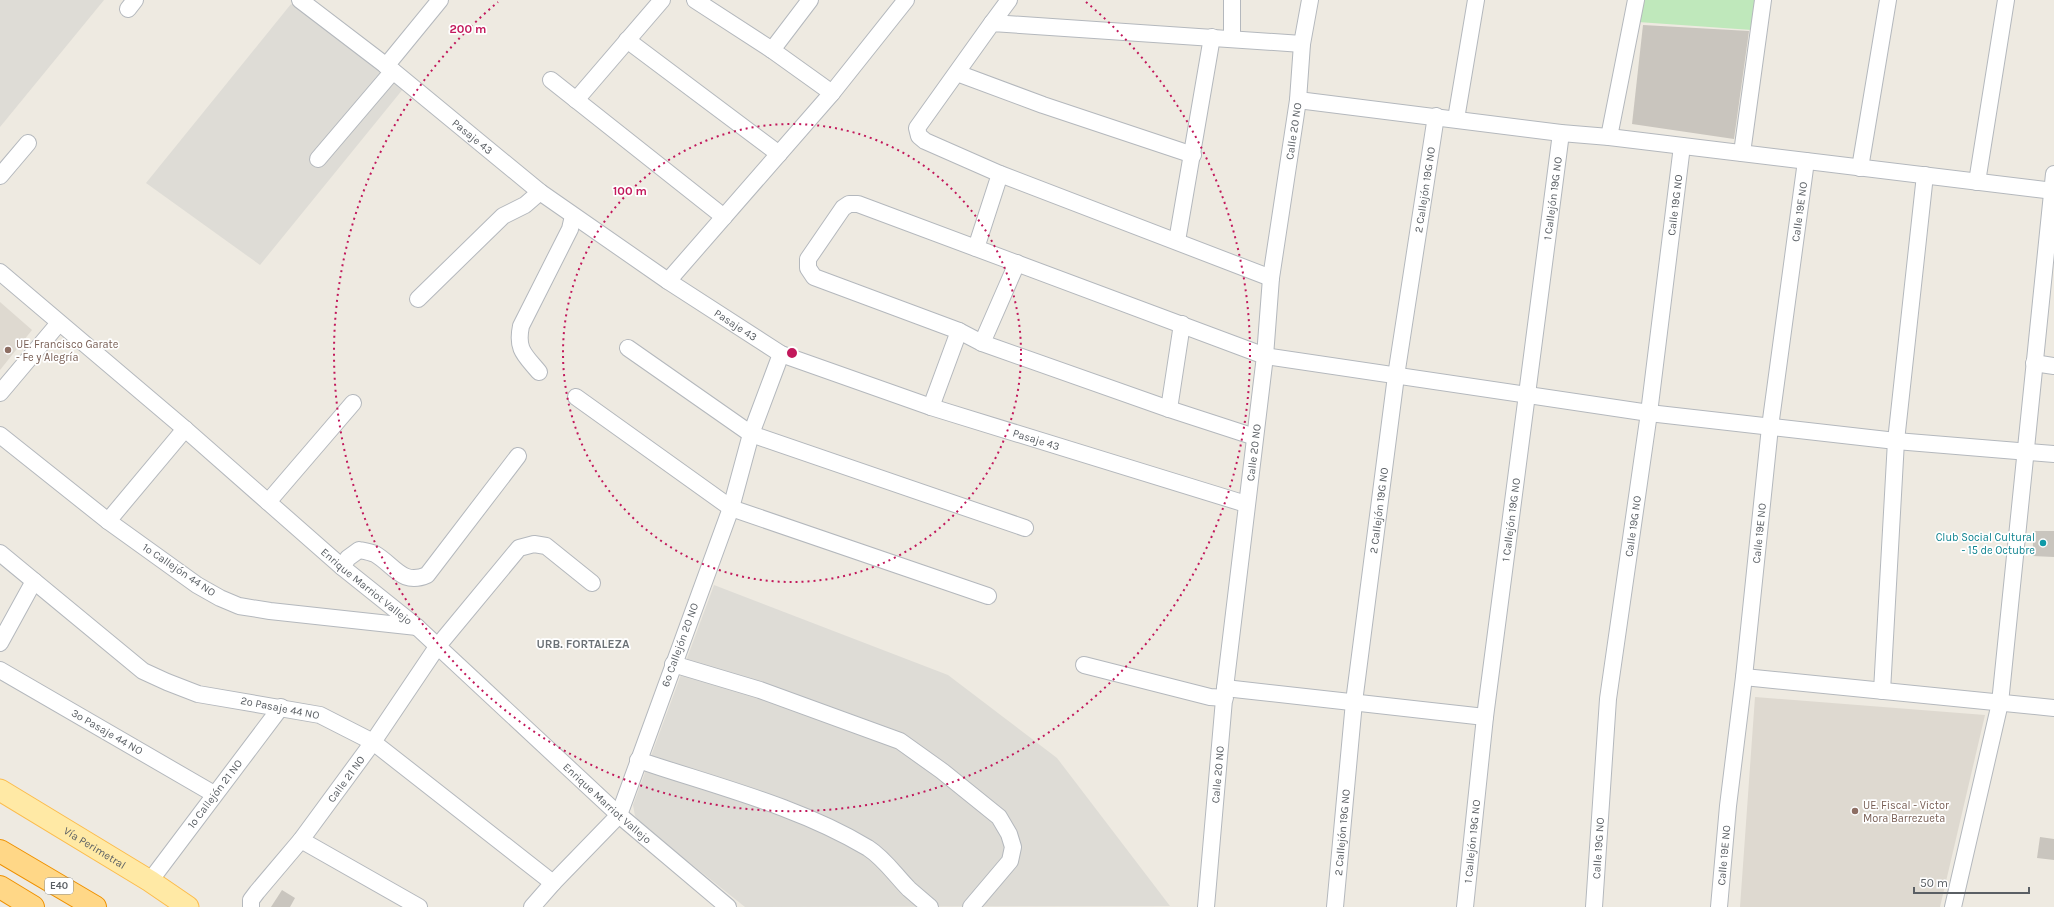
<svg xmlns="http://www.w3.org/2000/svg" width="2054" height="907" font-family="Karla,sans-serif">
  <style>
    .industrial { fill: #dedcd6 }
    .education { fill: #ded9d0 }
    .green { fill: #bfe8bb }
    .building { fill: #c9c5be }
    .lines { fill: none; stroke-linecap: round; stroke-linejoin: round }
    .minor-casing { stroke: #b4b8bd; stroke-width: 18 }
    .major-casing { stroke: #fcbc4c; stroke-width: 23 }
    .highway-casing { stroke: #ef9100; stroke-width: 24 }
    .minor { stroke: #fff; stroke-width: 16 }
    .major { stroke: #ffe9a5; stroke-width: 21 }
    .highway { stroke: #ffd787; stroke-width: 22 }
    .ring { fill: none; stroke: #c2185b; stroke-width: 2; stroke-dasharray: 2 4 }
    .education-dot { fill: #8d6e63; stroke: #fff; stroke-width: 1.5 }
    .culture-dot { fill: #0f9aa8; stroke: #fff; stroke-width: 1.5 }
    .labels { text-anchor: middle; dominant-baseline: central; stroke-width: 3.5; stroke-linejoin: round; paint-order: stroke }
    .shield { fill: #fff; stroke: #8c8f92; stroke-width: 1 }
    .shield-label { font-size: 10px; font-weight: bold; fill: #5a5f64 }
    .street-label { font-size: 11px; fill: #5a5f64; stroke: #fff }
    .education-label { font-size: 11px; fill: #785e54; stroke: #fff; text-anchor: start }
    .culture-label { font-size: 11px; fill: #0d838f; stroke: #fff; text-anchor: end }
    .neighbourhood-label { font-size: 12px; font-weight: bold; fill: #6b7176; stroke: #fff }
    .centre { fill: #c2185b; stroke: #fff; stroke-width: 2 }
    .ring-label { font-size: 12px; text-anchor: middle; font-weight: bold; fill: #c2185b; stroke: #fff; stroke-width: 3.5; stroke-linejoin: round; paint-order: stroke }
  </style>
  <rect width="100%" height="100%" fill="#eeeae1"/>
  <g class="industrial">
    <path d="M0,0H104L0,127Z"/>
    <path d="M291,4L403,89L260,265L146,183Z"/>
    <path d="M714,585L948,675L1057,758L1170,906L745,907L641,824L635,816L633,805Z"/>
  </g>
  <g class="education">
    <path d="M0,302L32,330L0,370Z"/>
    <path d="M1755,697L1985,715L1940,907H1740Z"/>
  </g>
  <path class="green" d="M1643,0H1756L1752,30L1638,22Z"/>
  <g class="building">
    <path d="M1643,25L1749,31L1734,139L1632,124Z"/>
    <path d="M2034,531H2054V557L2032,556Z"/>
    <path d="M2040,837L2054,839V860L2037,858Z"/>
    <path d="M282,890L295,898L290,907H271Z"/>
  </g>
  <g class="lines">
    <g class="minor-casing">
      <g id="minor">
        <path id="s1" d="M300,0L393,71L540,192L668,281L781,354L931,407L1246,504"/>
        <path d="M695,0L772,50L832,93"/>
        <path d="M128,9L135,0"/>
        <path d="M992,23L1009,0"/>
        <path d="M1232,39V0"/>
        <path d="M627,40L779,154"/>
        <path d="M772,50L810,0"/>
        <path d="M386,66L440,0"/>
        <path d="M957,73L1043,105L1193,155"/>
        <path d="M551,80L724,217"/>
        <path d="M576,100L662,0"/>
        <path d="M1298,100L1561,133L1609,137L2054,191"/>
        <path d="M1456,119L1476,0"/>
        <path d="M1609,137L1636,0"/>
        <path d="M1742,153L1763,0"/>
        <path d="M318,159L393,71"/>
        <path d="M1860,168L1888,0"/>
        <path d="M0,176L28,143"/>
        <path d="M1977,182L2006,0"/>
        <path d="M1177,241L1212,37"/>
        <path d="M976,248L1000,174"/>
        <path id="s2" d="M0,272L185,429L342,567L417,627L619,815L728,907"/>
        <path d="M1271,278L1000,174L925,141L919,136L917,128L992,23L1302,44"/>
        <path d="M668,281L832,93L906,0"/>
        <path d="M418,299L503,216L525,205L540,192"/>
        <path d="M982,343L1017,263"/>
        <path d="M628,348L751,434L1025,528"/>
        <path d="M2034,363L2054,366"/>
        <path d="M539,372C525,355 516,350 521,326L570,229L573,216"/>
        <path d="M0,393L59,323"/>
        <path d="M576,397L731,508L988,596"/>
        <path d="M931,407L959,331"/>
        <path d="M1169,409L1182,324"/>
        <path d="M0,435L108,521L197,585L220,598L239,606L270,611L417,627"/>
        <path d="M1255,437L1169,409L982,343L959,331L814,277L808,268V259L843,208L849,204H858L1265,356L1649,413L1896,441L2054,454"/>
        <path d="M268,502L353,403"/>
        <path d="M108,521L185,429"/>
        <path d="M0,553L143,671L167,682L198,694L320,715L373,742L553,883"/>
        <path d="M342,567L348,558L359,550C364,551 370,552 375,554C394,565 402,586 427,575L518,456"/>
        <path d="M0,643L34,581"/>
        <path d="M673,664L760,690L900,741L942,771L999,817L1009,834L1013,847L1010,861L971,907"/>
        <path d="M1084,665L1210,697L1225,698"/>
        <path d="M0,670L214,794"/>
        <path d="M1744,677L2054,708"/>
        <path d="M1225,688L1485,717"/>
        <path d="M1882,691L1896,441L1925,175"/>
        <path d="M638,760C715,786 798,806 868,848C885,859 895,875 909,889C916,895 923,901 930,907"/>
        <path d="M301,840L419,907"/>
        <path d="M150,881L281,707"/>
        <path id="s3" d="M251,907V900L257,892L301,840L373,742L437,647L519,548L534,544L546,546L592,583"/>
        <path d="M532,907L553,883L619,815L731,508L751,434L781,354"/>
        <path id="s4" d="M1206,907L1225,688L1265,356L1271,278L1298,100L1302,44L1310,0"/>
        <path id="s5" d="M1335,907L1354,702L1396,376L1436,116"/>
        <path id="s6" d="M1465,907L1485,717L1561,133"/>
        <path id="s7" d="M1594,907L1608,699L1649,413L1682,146"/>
        <path id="s8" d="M1719,907L1728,806L1744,677L1770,427L1806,161"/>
        <path d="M1953,907L2000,703L2054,174"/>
      </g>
    </g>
    <g class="major-casing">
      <g id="major">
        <path id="s9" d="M0,790L150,881L188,907"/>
      </g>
    </g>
    <g class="highway-casing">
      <g id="highway">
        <path d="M0,851L95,907"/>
        <path d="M0,887L33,907"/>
      </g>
    </g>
    <use href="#minor" class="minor"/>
    <use href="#major" class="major"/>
    <use href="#highway" class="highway"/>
  </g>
  <g class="ring">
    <circle cx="792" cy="353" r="229"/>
    <path d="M1086 2A458 458 0 1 1 498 2"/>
  </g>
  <g class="education-dot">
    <circle cx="8" cy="350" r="4"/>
    <circle cx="1855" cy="811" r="4"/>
  </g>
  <circle class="culture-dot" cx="2043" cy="543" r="4"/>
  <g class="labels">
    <rect class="shield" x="45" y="878" width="28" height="16" rx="3"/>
    <g class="shield-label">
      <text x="59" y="886">E40</text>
    </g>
    <g class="street-label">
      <text stroke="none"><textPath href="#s4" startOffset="781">Calle 20 NO</textPath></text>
      <text stroke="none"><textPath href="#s1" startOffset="220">Pasaje 43</textPath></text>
      <text stroke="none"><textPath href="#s5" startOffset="723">2 Callejón 19G NO</textPath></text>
      <text stroke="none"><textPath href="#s6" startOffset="714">1 Callejón 19G NO</textPath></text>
      <text stroke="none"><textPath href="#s7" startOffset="707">Calle 19G NO</textPath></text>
      <text stroke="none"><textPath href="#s8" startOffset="700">Calle 19E NO</textPath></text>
      <text stroke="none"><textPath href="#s1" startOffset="544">Pasaje 43</textPath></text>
      <text stroke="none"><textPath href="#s1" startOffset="867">Pasaje 43</textPath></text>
      <text stroke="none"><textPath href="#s4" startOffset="457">Calle 20 NO</textPath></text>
      <text stroke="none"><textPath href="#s5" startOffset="399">2 Callejón 19G NO</textPath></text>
      <text stroke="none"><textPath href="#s6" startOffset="390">1 Callejón 19G NO</textPath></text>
      <text stroke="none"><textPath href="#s7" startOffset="383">Calle 19G NO</textPath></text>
      <text stroke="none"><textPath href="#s8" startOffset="376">Calle 19E NO</textPath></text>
      <text transform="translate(179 570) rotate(34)">1º Callejón 44 NO</text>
      <text stroke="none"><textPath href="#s2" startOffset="483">Enrique Marriot Vallejo</textPath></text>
      <text transform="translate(680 645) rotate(-70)">6º Callejón 20 NO</text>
      <text transform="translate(280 708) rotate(11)">2º Pasaje 44 NO</text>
      <text transform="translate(107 732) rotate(30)">3º Pasaje 44 NO</text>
      <text stroke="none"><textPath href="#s4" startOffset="133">Calle 20 NO</textPath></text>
      <text stroke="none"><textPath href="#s3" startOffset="161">Calle 21 NO</textPath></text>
      <text transform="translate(215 794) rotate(-53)">1º Callejón 21 NO</text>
      <text stroke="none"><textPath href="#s2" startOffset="807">Enrique Marriot Vallejo</textPath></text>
      <text stroke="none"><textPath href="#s5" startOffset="75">2 Callejón 19G NO</textPath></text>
      <text stroke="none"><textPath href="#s6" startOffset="66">1 Callejón 19G NO</textPath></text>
      <text stroke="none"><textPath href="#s9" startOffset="111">Vía Perimetral</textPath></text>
      <text stroke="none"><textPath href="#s7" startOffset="59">Calle 19G NO</textPath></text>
      <text stroke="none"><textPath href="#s8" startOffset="52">Calle 19E NO</textPath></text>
    </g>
    <g class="education-label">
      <text x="16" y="344">UE. Francisco Garate<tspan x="16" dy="13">- Fe y Alegría</tspan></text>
      <text x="1863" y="805">UE. Fiscal - Victor<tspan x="1863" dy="13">Mora Barrezueta</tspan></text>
    </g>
    <g class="culture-label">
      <text x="2035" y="537">Club Social Cultural<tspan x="2035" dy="13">- 15 de Octubre</tspan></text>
    </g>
    <g class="neighbourhood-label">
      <text x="583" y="644">URB. FORTALEZA</text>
    </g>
  </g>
  <circle cx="792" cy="353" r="6" class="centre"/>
  <g class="ring-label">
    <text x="468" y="33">200 m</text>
    <text x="630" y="195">100 m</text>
  </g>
  <path d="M1914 887v6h115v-6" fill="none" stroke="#5a5f64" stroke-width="2"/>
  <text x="1920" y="887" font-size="12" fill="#5a5f64" stroke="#ffffff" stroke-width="3" paint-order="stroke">50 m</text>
</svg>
